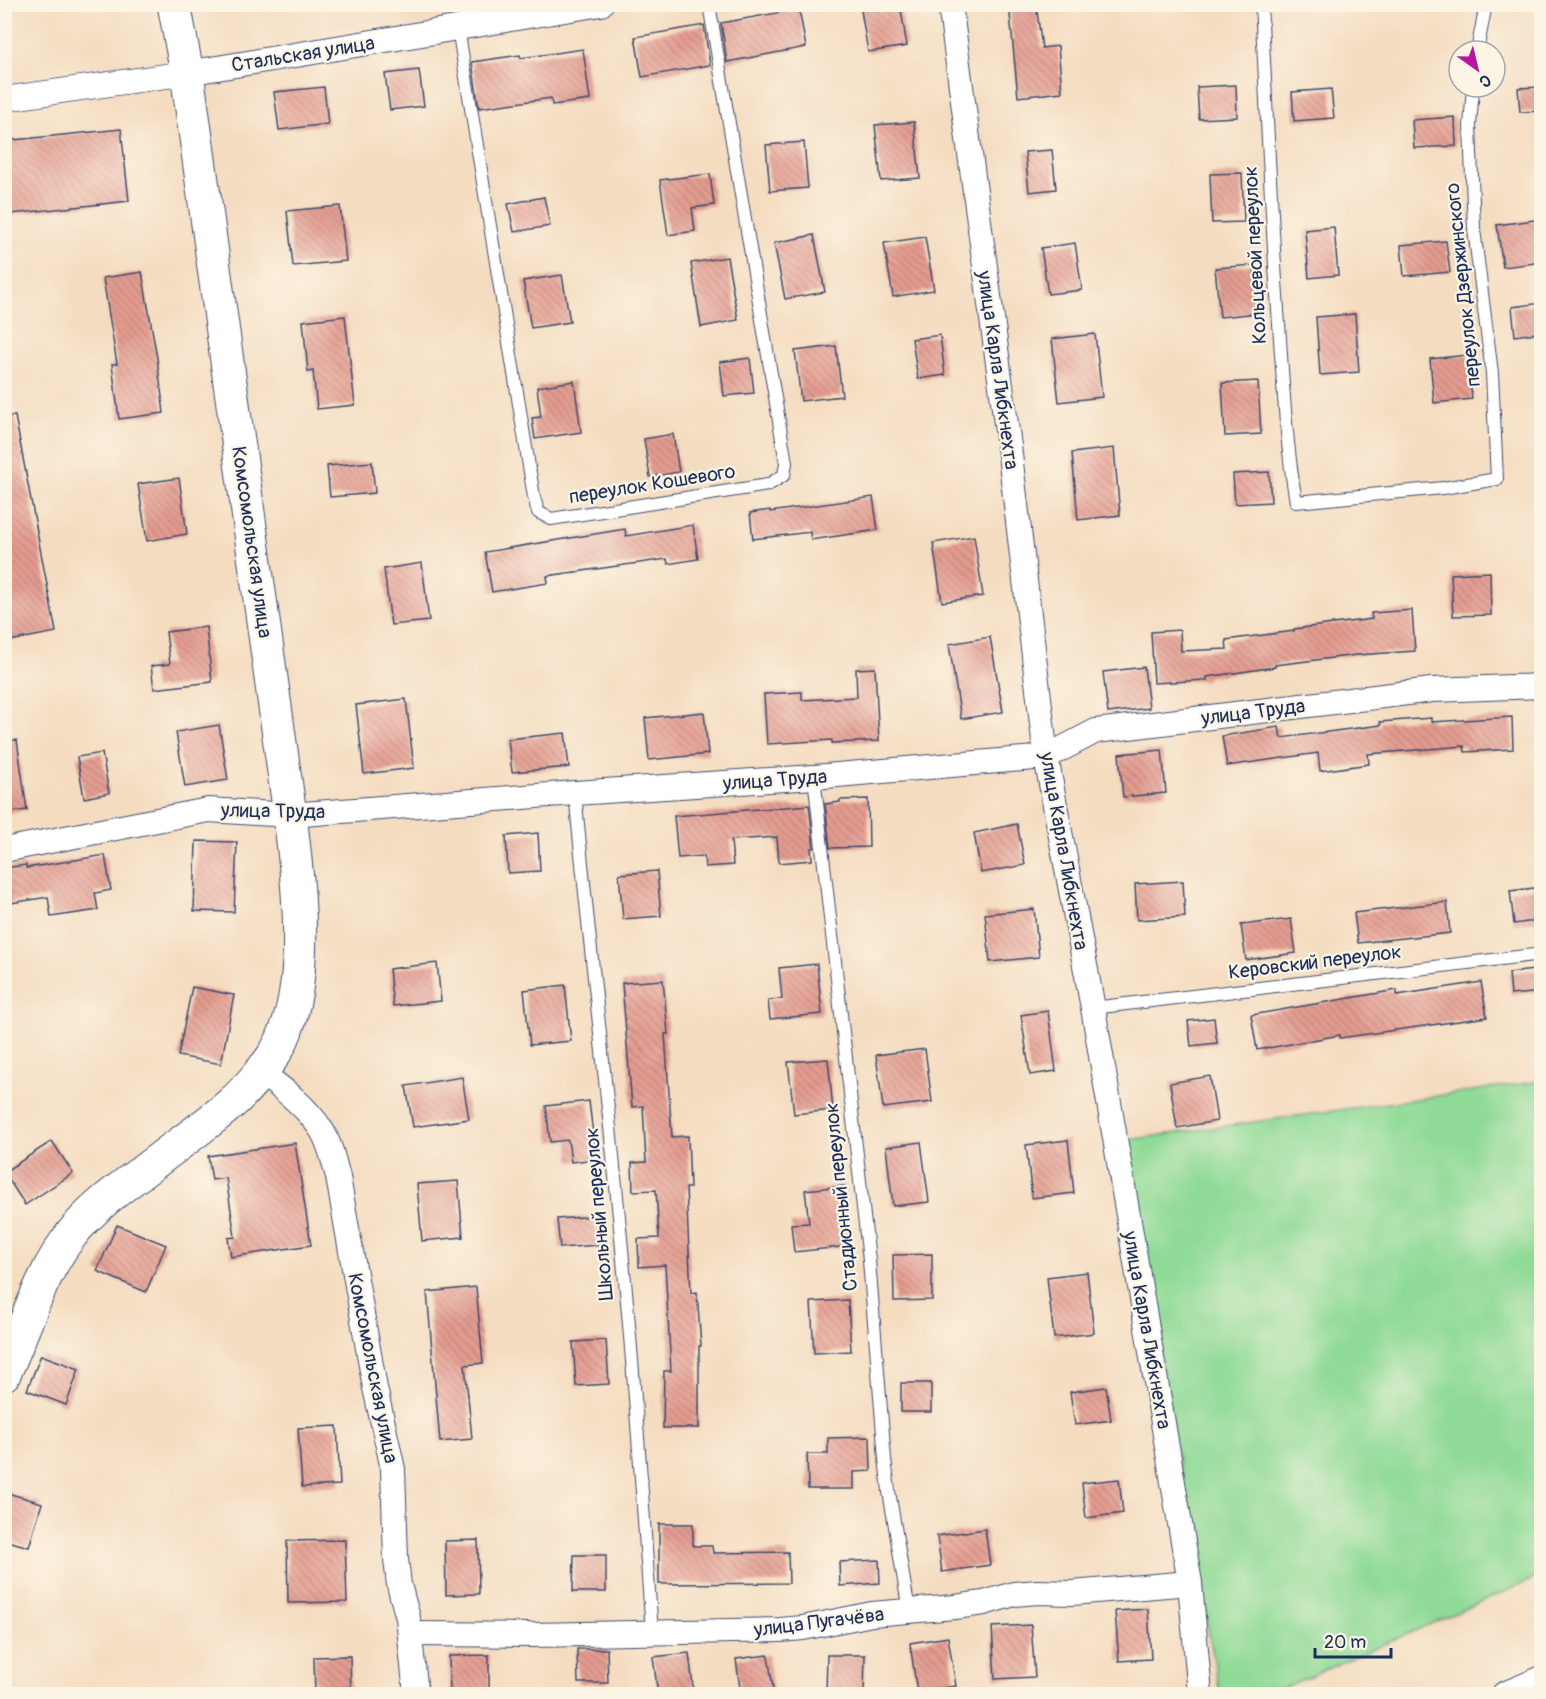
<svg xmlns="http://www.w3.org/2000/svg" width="1546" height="1699" font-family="Pangolin,sans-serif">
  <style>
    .grass { fill: #8fda96; stroke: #55847a; stroke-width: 1.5 }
    .building { fill: url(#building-back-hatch) }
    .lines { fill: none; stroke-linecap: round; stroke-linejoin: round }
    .service-casing { stroke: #3c496d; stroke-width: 14 }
    .minor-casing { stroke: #3c496d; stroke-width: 26 }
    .secondary-casing { stroke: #3c496d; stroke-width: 35 }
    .service { stroke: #fff; stroke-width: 12 }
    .minor { stroke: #fff; stroke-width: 24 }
    .secondary { stroke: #fff; stroke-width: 33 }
    .labels { text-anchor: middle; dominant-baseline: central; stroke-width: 4.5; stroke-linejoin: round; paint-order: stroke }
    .street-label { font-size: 20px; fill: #1b2f5e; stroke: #fcf5e5 }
  </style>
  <defs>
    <pattern id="building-back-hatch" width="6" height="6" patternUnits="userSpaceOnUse" patternTransform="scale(1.5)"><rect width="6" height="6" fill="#e59c90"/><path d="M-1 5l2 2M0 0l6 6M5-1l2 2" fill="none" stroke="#b98079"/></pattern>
  </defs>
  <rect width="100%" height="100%" fill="#fcf5e5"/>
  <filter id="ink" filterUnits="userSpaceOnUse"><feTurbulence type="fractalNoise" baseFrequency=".0167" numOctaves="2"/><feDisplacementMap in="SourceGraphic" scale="12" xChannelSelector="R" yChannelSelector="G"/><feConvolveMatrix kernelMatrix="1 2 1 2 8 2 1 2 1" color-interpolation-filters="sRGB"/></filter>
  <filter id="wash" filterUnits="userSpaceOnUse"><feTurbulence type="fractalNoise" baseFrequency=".008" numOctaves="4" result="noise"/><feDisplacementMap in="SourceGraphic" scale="24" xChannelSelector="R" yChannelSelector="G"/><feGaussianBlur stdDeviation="1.35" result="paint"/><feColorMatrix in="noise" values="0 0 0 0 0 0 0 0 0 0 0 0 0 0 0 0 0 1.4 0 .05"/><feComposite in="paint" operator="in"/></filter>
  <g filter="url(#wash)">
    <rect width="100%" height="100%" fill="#f4dcc0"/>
    <path class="grass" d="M1541,1081V1576L1269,1694H1220L1121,1141Z"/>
    <g id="blocks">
      <g class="building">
        <path d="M860,4H900L907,46L868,52Z"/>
        <path d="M1009,4H1036L1042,48L1058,46L1062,92L1018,97Z"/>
        <path d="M799,9L806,47L727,62L721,23Z"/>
        <path d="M704,25L710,65L642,77L635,37Z"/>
        <path d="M583,49L590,100L552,105L551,98L479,108L472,62L520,55L521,58Z"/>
        <path d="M419,70L424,106L390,110L385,74Z"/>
        <path d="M1236,85L1237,117L1199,119L1197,87Z"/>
        <path d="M324,87L328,124L279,130L274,92Z"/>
        <path d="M1542,87V111L1520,112L1518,88Z"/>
        <path d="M1331,89L1334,118L1294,121L1292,92Z"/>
        <path d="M1455,117L1456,146L1414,148L1412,120Z"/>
        <path d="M914,122L920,178L881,181L875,125Z"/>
        <path d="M121,129L129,201L11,214L4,141Z"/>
        <path d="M804,142L808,188L770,191L766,145Z"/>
        <path d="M1052,150L1056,189L1029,192L1025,152Z"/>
        <path d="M1242,173L1244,222L1212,223L1210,174Z"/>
        <path d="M710,174L714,205L692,208L695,231L668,235L660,180Z"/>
        <path d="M544,197L550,226L514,232L508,204Z"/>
        <path d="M340,206L346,261L293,266L287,211Z"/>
        <path d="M1542,219V262L1503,267L1497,225Z"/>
        <path d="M1334,227L1338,275L1309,278L1305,230Z"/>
        <path d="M814,235L825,292L785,299L774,243Z"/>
        <path d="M925,237L934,290L893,297L884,243Z"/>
        <path d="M1446,241L1450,272L1404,276L1401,245Z"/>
        <path d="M1075,243L1082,290L1048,294L1041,248Z"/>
        <path d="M727,257L738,320L701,327L691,263Z"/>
        <path d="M1254,265L1258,313L1220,317L1215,268Z"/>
        <path d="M142,272L157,358L164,413L119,419L112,364H117L103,278Z"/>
        <path d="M562,275L570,322L531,328L523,281Z"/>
        <path d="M1542,303V332L1515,336L1512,307Z"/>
        <path d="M1355,314L1359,372L1320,375L1316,317Z"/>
        <path d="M345,316L355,405L317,409L313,371L308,372L303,321Z"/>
        <path d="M1095,334L1102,397L1059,402L1052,339Z"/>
        <path d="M940,335L945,375L918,379L912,339Z"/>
        <path d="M836,346L842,396L801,401L795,351Z"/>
        <path d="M1468,355L1472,399L1434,403L1430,359Z"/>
        <path d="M750,358L754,393L724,396L720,362Z"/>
        <path d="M574,381L581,432L535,439L532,418L541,417L537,387Z"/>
        <path d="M1258,381L1261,434L1225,436L1222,383Z"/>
        <path d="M15,416L56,632L4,642V417Z"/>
        <path d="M673,434L679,472L650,477L644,439Z"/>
        <path d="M1114,448L1120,515L1078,520L1072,453Z"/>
        <path d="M372,462L375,493L330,497L327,466Z"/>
        <path d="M1269,472L1271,502L1235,504L1233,474Z"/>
        <path d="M179,478L187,534L147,541L138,484Z"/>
        <path d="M873,497L878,530L811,540L810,532L753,539L750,513L770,510V512Z"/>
        <path d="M693,525L698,559L668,564L667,559L547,576L548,583L492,592L485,552L625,529L626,536Z"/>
        <path d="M974,536L983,596L942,602L933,543Z"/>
        <path d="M422,563L429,621L391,625L384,569Z"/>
        <path d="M1490,572L1491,615L1453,616L1451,574Z"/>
        <path d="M1412,610L1415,651L1357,655L1275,665V667L1207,677V680L1154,683L1151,632L1180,630L1181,651L1227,649L1226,640L1294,631V629L1372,619L1371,613Z"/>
        <path d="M206,627L212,682L154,689L151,666L170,664L166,632Z"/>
        <path d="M990,637L1003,712L961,719L949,644Z"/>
        <path d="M1144,667L1149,708L1108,713L1103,672Z"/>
        <path d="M875,668L879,741L832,743V740L767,744L764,694L802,692V700L857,697L856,669Z"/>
        <path d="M406,699L414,768L364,774L356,705Z"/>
        <path d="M704,712L708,754L649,760L645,718Z"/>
        <path d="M1512,717L1513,749L1465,752L1464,746L1368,754L1369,764L1320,771L1318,753L1227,766L1222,736L1279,727L1281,738L1381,725L1380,722L1431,718V722Z"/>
        <path d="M219,725L228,780L185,787L176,732Z"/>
        <path d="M565,733L569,767L512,772L508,739Z"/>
        <path d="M17,740L27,810L4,813V741Z"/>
        <path d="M1162,750L1166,793L1123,797L1119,754Z"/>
        <path d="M102,753L109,793L84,798L77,757Z"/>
        <path d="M868,799L869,847L830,848L825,804L840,802V800Z"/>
        <path d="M809,805L814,848H811L812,860L779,863L777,837L731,840L733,865L705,867L704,856L678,858L674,816Z"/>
        <path d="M1017,824L1025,865L981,873L974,833Z"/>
        <path d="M538,833L540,871L508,873L506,836Z"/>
        <path d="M196,841L237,842L234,912L194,911Z"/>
        <path d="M105,855L111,890L95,893L98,910L51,917L48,897L4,904V868L26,865V868Z"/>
        <path d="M657,871L661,916L623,919L619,874Z"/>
        <path d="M1183,881L1185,917L1137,920L1135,884Z"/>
        <path d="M1542,887V920L1514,924L1510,891Z"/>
        <path d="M1447,902L1450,933L1358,943L1354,913Z"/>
        <path d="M1034,909L1039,957L990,962L985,914Z"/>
        <path d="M1291,919L1296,953L1246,960L1241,925Z"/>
        <path d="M437,963L441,1001L393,1006L389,969Z"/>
        <path d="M817,964L822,1014L770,1019L768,1000L782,999L779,968Z"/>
        <path d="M1542,969V992L1511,995L1509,973Z"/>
        <path d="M663,980L668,1034H665L672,1137L688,1136L690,1188H686L691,1293L697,1292L701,1346H699V1428H663L664,1371H671L665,1265L639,1267L638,1239L659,1238L656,1190L633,1191L632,1163L646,1162L643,1106L632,1107L622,983Z"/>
        <path d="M1481,982L1487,1017L1340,1038V1035L1257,1050L1251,1015L1397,990V995Z"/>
        <path d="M565,985L571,1041L530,1045L524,990Z"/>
        <path d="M192,987L234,995L221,1064L178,1056Z"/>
        <path d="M1048,1011L1056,1071L1030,1075L1021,1015Z"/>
        <path d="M1214,1018L1217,1043L1191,1046L1188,1021Z"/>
        <path d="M925,1049L932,1102L883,1108L876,1055Z"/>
        <path d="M828,1059L833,1110L794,1114L788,1062Z"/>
        <path d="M1210,1076L1217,1121L1177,1128L1170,1083Z"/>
        <path d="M462,1077L469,1119L413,1127L406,1086Z"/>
        <path d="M589,1101L596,1159L571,1162L568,1140L550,1142L546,1106Z"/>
        <path d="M1068,1140L1074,1193L1032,1198L1026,1145Z"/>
        <path d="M52,1141L73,1173L25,1205L4,1172Z"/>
        <path d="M921,1142L929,1202L893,1206L886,1147Z"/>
        <path d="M295,1143L311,1245L231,1257L228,1238L235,1237L226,1178L212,1180L208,1156Z"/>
        <path d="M458,1181L463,1237L422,1241L417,1184Z"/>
        <path d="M844,1186L850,1246L794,1252L791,1224L809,1223L805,1190Z"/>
        <path d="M596,1216L598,1245L560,1248L557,1219Z"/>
        <path d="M117,1225L166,1245L146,1292L97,1271Z"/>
        <path d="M932,1254V1300L894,1301L893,1255Z"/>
        <path d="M1087,1272L1094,1333L1054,1338L1047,1277Z"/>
        <path d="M476,1287L483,1363L465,1365L472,1439L440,1442L427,1292Z"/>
        <path d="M848,1300L851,1351L814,1353L811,1302Z"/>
        <path d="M606,1340L609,1384L576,1386L573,1342Z"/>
        <path d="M41,1355L79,1369L66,1405L27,1390Z"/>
        <rect x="901" y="1383" width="30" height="29"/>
        <path d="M1106,1387L1111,1420L1075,1425L1070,1392Z"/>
        <path d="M337,1426L340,1485L302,1487L298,1428Z"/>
        <path d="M870,1437L871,1471L854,1472V1489H808L807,1454H828V1438Z"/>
        <path d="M1119,1479L1123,1513L1086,1518L1082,1483Z"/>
        <path d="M4,1492L42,1503L29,1547L4,1540Z"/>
        <path d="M659,1524H693V1546H712L713,1553L788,1552L789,1583L659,1584Z"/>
        <path d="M985,1529L990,1565L942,1572L937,1536Z"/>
        <path d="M345,1540L347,1602L288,1603L287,1541Z"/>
        <path d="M478,1540L479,1594L446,1595L445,1541Z"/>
        <path d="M574,1555H606V1592H573Z"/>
        <path d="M879,1560L880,1583L840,1586L839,1562Z"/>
        <path d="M1148,1609L1151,1659L1119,1661L1115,1611Z"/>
        <path d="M1031,1625L1035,1677L995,1679L992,1627Z"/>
        <path d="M948,1637L956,1686L917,1692L910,1643Z"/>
        <path d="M577,1649H607L608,1683H578Z"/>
        <path d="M689,1653L694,1695H658L653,1657Z"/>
        <path d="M489,1655V1695H450L449,1656Z"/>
        <path d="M768,1655L774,1695H741L736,1659Z"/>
        <path d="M827,1655H865L864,1693H826Z"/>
        <path d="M350,1656L351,1695H315L314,1657Z"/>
      </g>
    </g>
  </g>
  <g filter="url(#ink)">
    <use href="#blocks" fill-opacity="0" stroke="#3c496d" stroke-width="1.5"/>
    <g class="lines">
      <g class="service-casing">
        <g id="service">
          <path d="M1261,4C1267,111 1271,218 1279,324C1283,384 1286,443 1296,502L1443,488L1497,479L1492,373L1474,229L1470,126L1473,87"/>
          <path d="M458,28L534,497L538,512L551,519L768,485L784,475L786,463L709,4"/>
          <path d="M1477,51L1486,4"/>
          <path d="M814,777L869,1260L885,1459L889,1491L909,1611"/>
          <path d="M575,793C590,953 610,1111 624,1271C636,1391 643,1512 652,1632"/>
          <path d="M1093,1008L1542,954"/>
        </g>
      </g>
      <g class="minor-casing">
        <g id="minor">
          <path d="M950,4L1009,446L1046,757L1093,1008L1190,1583L1200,1694"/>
          <path d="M4,99L187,73L601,4"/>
          <path d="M4,850L208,810L290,815L575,793L814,777L1046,757L1096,731L1432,690L1542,686"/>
          <path d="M260,1072C283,1089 305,1105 321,1129C330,1143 334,1162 338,1177L375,1388L393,1469L396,1559L399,1585L408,1618L416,1694"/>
          <path d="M410,1634L533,1635L780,1630L803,1628L872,1614L955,1607L984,1603L1014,1594L1038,1592L1072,1593L1190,1583"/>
          <path d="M1504,1694L1542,1678"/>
        </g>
      </g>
      <g class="secondary-casing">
        <path id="secondary" d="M4,1374C26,1327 39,1276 71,1235C96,1202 134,1179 167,1153C190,1136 214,1119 235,1100C247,1089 258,1075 268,1063C315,1004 298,885 290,815L187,73L174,4"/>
      </g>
      <use href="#service" class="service"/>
      <use href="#minor" class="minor"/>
      <use href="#secondary" class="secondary"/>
    </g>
  </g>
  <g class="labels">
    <g class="street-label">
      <text transform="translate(303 54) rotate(-9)">Стальская улица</text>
      <text transform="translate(1255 255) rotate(-93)">Кольцевой переулок</text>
      <text transform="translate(1463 285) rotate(-96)">переулок Дзержинского</text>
      <text transform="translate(998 370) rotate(82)">улица Карла Либкнехта</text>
      <text transform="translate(652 484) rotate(-9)">переулок Кошевого</text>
      <text transform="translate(252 542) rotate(82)">Комсомольская улица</text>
      <text transform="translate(1253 712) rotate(-7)">улица Труда</text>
      <text transform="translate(775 780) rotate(-4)">улица Труда</text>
      <text transform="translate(273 811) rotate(1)">улица Труда</text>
      <text transform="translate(1064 851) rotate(80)">улица Карла Либкнехта</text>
      <text transform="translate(1315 962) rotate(-7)">Керовский переулок</text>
      <text transform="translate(841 1197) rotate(-96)">Стадионный переулок</text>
      <text transform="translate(599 1214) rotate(-95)">Школьный переулок</text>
      <text transform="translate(1147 1330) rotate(80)">улица Карла Либкнехта</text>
      <text transform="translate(373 1368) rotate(79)">Комсомольская улица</text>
      <text transform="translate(819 1622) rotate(-7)">улица Пугачёва</text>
    </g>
  </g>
  <rect width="1546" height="1699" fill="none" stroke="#fcf5e5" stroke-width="24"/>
  <g transform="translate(1477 69) rotate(146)"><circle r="28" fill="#fcf5e5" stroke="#a2a6af" stroke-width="1.5"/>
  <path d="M0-4.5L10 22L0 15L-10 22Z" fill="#b5179e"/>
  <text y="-9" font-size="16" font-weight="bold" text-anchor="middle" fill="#1b2f5e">С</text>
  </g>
  <path d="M1315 1648v9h76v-9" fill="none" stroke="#1b2f5e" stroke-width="3"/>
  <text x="1324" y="1648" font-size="18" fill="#1b2f5e" stroke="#fcf5e5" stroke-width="4.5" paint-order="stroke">20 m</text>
</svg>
